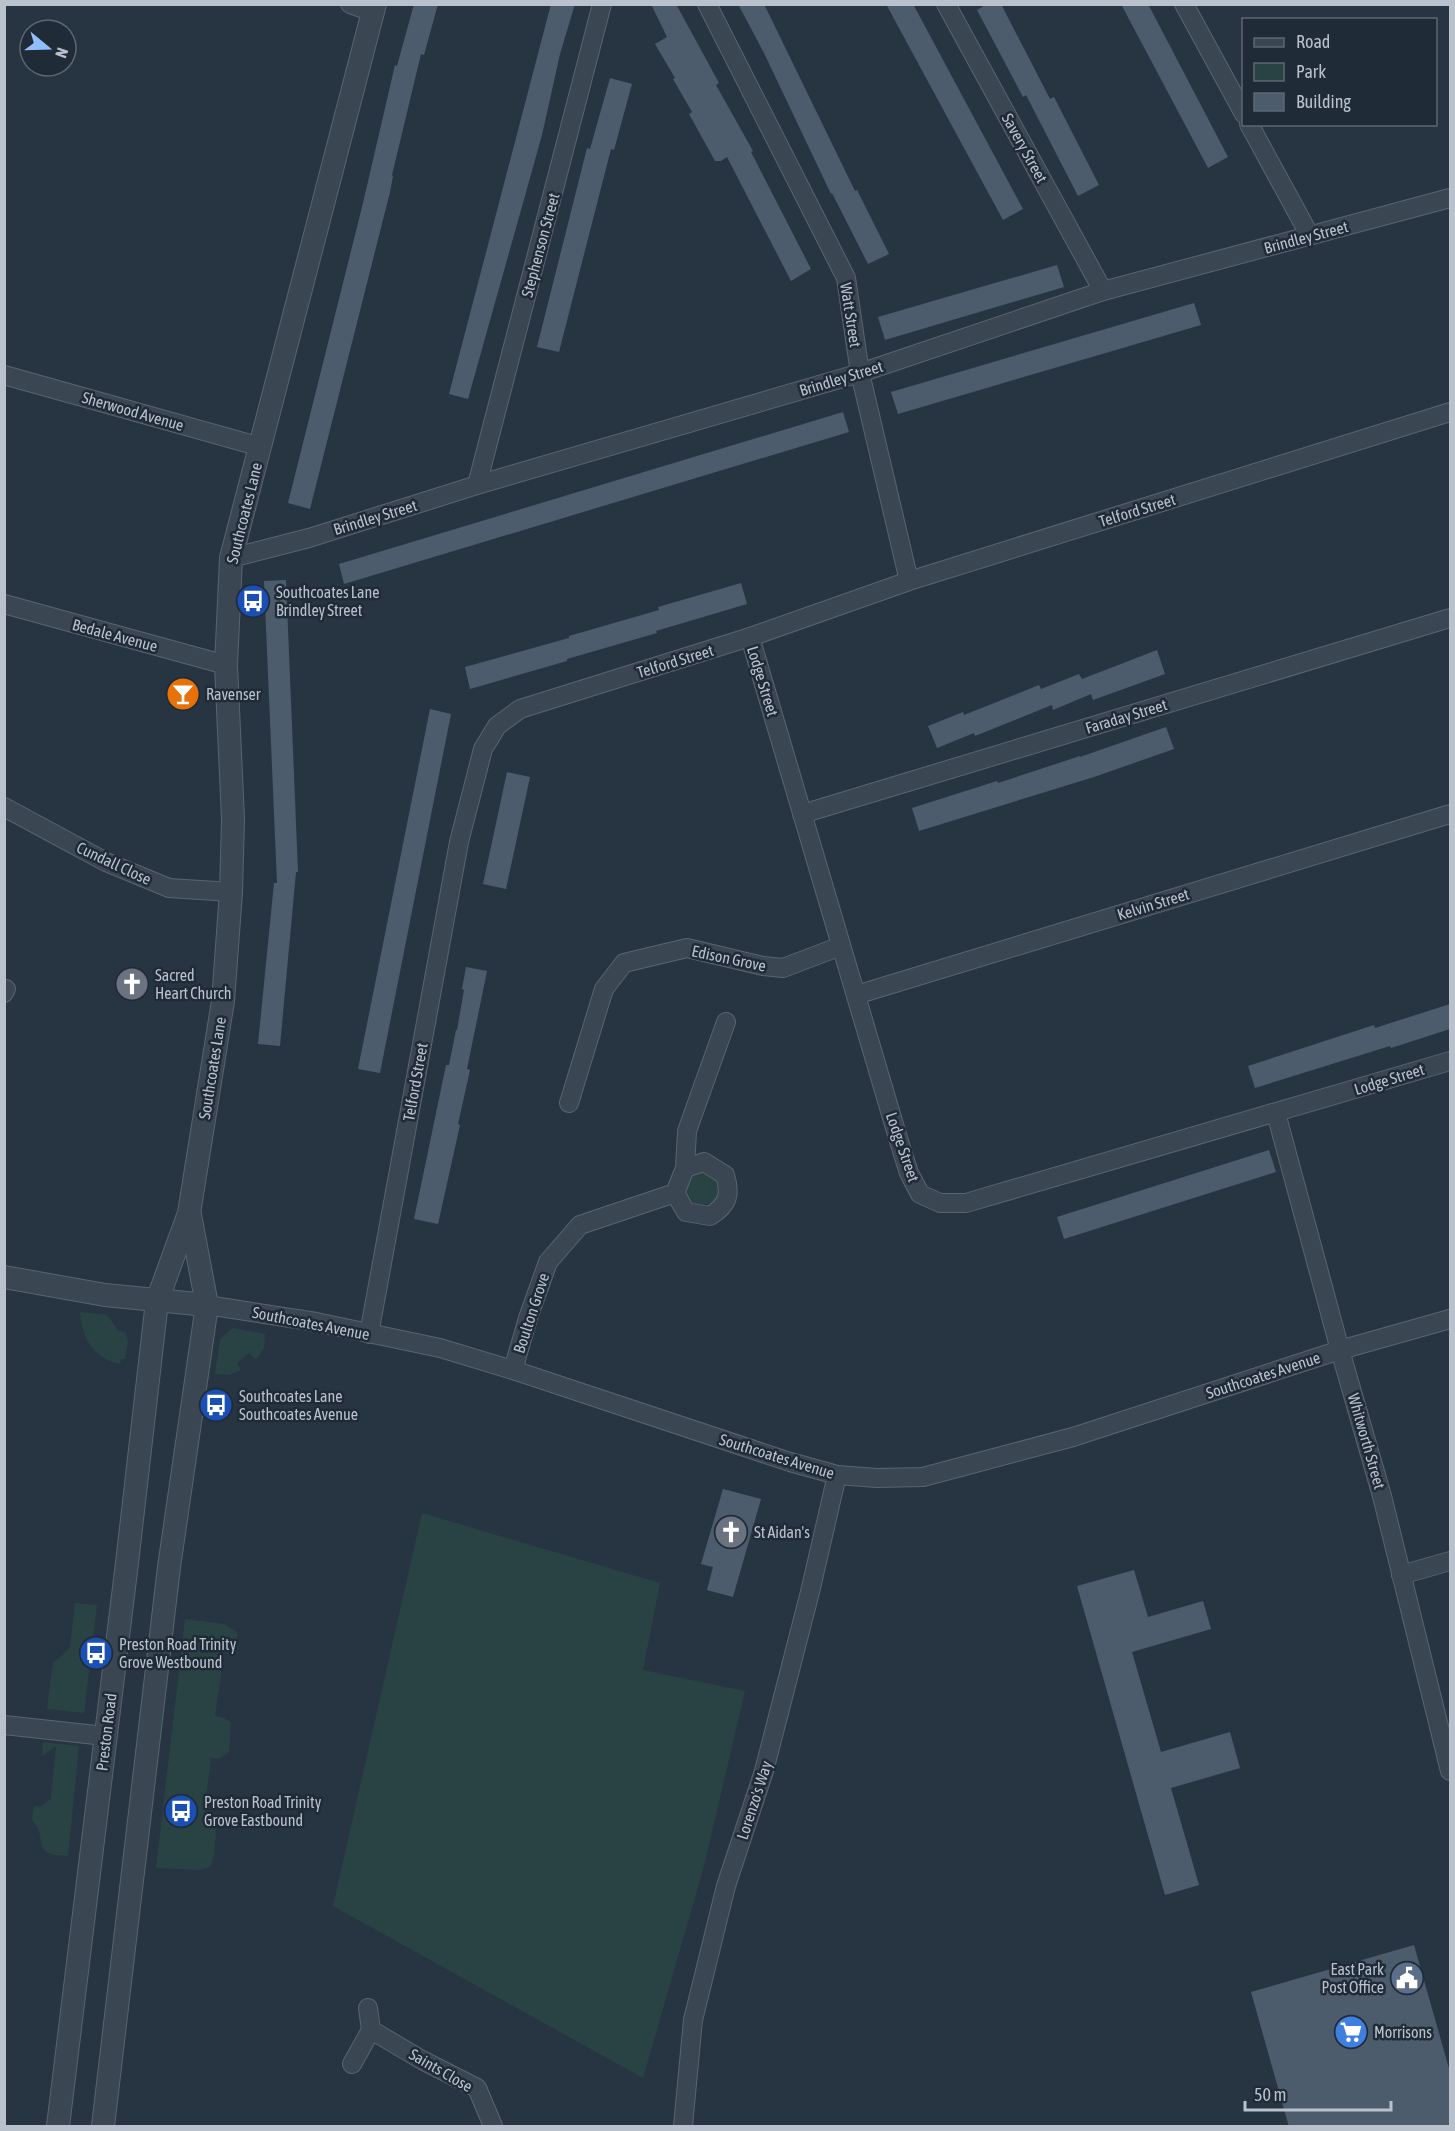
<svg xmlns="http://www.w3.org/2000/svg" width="1455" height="2131" font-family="'Asap Condensed',sans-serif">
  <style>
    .green { fill: #294344 }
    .building { fill: #4d5c6c }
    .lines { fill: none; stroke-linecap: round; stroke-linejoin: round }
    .minor-casing { stroke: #596470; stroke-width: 20 }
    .tertiary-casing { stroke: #596470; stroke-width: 24 }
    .minor { stroke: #3b4653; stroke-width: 18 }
    .tertiary { stroke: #3b4653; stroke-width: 22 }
    .labels { text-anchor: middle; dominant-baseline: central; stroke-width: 5; stroke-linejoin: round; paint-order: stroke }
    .street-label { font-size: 16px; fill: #b8c1cc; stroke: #202b38 }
    .poi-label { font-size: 16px; fill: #b8c1cc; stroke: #202b38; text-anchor: start }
  </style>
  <rect width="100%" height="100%" fill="#273543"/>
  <g class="green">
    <path d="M706,1169C720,1180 728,1191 710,1204L697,1205C683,1198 684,1191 686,1177Z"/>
    <path d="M80,1312L107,1315L118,1330L126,1333L128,1342L125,1359H121L120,1364C93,1358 82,1338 80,1312Z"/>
    <path d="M232,1328L265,1334L264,1348L256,1360L249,1353L237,1363L241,1370L229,1375L215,1374L220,1339Z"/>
    <path d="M422,1513L660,1583L643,1670L745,1691L704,1866L643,2078L333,1906Z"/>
    <path d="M75,1603L97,1605L84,1713L47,1709L53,1663L70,1648Z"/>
    <path d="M185,1619L224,1624L237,1632L238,1648L233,1654L224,1653L215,1716L224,1718L231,1722L229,1752L219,1759L211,1758L204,1816L217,1818L214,1856L210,1867L199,1870L156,1868Z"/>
    <path d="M43,1742L79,1746L68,1856C28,1855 50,1839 32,1820L34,1806L40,1807L51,1799L56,1746L42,1756Z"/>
  </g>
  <g class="building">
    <path d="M414,4H438L424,55L421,54L392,175L393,176L390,192L310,509L288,503L363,203L395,65L397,66Z"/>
    <path d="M551,4H575L560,54L542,135L468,399L449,394Z"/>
    <path d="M651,4H676L719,83L716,85L753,151L751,152L811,269L791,281L727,157L721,161H715L689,114L692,112L673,79L675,78L655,44L667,37Z"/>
    <path d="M738,4H764L855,191L857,190L889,254L868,264L832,193L831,194L764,53Z"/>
    <path d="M886,4H913L1023,209L1003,220Z"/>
    <path d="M987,4H1001L1050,99L1054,97L1099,185L1078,196L1026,95L1023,97L977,10Z"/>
    <path d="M1121,4H1148L1228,157L1208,168Z"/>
    <path d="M610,78L632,84L614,150L611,149L559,352L537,347L587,148L590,149Z"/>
    <path d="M1057,265L1064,287L885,340L878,317Z"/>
    <path d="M1194,303L1201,325L898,414L891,392Z"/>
    <path d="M843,412L849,432L344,584L339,564Z"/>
    <path d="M286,580L298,872H296L280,1046L258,1044L274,883H277L264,581Z"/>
    <path d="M741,583L747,604L656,631L657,633L567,659V661L470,689L465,667L569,638V636L659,610L658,607Z"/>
    <path d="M1157,650L1165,674L1093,700L1091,694L1053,710L1052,705L975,736L974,733L937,748L928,726L963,712L964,715L1039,685L1041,689L1079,674L1082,679Z"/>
    <path d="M430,709L451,714L380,1073L358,1069Z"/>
    <path d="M1166,727L1174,749L1094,777L919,831L912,808L997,781L998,783L1080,756V757Z"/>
    <path d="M507,772L530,777L506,889L483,884Z"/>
    <path d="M466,967L487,971L467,1069L470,1070L458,1124L460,1125L438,1224L414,1219L446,1065H449L456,1030H457L464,990L462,989Z"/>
    <path d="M1450,1004V1029L1391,1048L1390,1046L1255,1088L1248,1066L1374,1025L1375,1028Z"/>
    <path d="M1269,1150L1276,1172L1064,1239L1057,1217Z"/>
    <path d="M723,1489L761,1499L733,1597L707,1590L713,1567L701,1564Z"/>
    <path d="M1134,1570L1148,1617L1203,1601L1211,1629L1132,1652L1161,1752L1230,1732L1240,1768L1171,1788L1199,1885L1165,1895L1077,1586Z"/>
    <path d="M1414,1945L1450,2072V2127H1289L1251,1992Z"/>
  </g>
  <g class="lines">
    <g class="minor-casing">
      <g id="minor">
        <path d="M350,4L373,12"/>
        <path d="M707,4L846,278L860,373L909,581"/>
        <path d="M946,4L1103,291"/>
        <path d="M1184,4L1244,114"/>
        <path d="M1249,124L1310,236"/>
        <path d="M4,375L261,447"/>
        <path d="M477,485L602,4"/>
        <path d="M231,558L309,538L477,485L860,373L1103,291L1450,198"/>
        <path d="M4,604L226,665"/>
        <path d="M750,637L898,1138L909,1173L920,1194L940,1203H966L1450,1061"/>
        <path d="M4,807L106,862L169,888L231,892"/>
        <path d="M802,814L1450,618"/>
        <path d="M4,993L6,989"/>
        <path d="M856,995L1450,814"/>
        <path d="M569,1103L604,989L624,963L687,948L763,966L783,968L841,946"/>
        <path d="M1276,1113L1340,1350L1382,1496L1450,1771"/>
        <path d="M675,1193L686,1212L710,1216C728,1205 731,1195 725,1175L704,1162L685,1168"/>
        <path d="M207,1305L316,1322L440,1348L513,1370L790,1462L837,1475L877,1478L923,1477L1073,1437L1340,1350L1450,1319"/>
        <path d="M369,1334L459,842L483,749L497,726L520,709L750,637L909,581L1450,412"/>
        <path d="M513,1370L528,1318L548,1262L580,1225L675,1193L685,1168L687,1131L726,1022"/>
        <path d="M1401,1575L1450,1561"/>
        <path d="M4,1725L105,1736"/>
        <path d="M371,2030L422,2060L477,2088L493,2126"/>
        <path d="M352,2064L371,2030L368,2008"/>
        <path d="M683,2126L693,2020L726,1886L764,1771L810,1592L837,1475"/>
      </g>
    </g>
    <g class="tertiary-casing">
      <g id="tertiary">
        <path d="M4,1277L105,1295L207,1305"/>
        <path d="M58,2126L127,1563L157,1301L189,1213L223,1001L231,892L233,819L226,665L231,558L375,4"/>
        <path d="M103,2126L169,1567L207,1305L190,1215"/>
      </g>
    </g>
    <use href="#minor" class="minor"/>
    <use href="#tertiary" class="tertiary"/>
  </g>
  <defs>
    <g id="bus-disc" transform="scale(1.725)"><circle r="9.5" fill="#1a4fb4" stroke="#202b38"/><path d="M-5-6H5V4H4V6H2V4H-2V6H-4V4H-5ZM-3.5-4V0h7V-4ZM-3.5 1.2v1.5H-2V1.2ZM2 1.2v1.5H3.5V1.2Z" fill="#fff"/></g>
    <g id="bar-disc" transform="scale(1.725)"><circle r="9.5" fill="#e8710a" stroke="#202b38"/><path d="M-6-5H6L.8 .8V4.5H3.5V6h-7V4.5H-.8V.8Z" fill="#fff"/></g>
    <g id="church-disc" transform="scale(1.725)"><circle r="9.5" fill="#6b7280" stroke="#202b38"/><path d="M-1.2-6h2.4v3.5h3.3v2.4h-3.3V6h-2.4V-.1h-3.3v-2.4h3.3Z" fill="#fff"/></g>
    <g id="civic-disc" transform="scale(1.725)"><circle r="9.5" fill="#5c6f8a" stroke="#202b38"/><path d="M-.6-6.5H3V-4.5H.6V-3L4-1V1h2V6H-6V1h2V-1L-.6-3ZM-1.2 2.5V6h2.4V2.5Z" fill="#fff"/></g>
    <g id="supermarket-disc" transform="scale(1.725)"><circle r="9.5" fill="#3f7fe0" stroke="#202b38"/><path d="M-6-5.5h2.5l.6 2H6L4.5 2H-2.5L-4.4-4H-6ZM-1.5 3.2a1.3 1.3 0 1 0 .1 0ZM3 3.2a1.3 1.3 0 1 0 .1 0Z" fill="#fff"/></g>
  </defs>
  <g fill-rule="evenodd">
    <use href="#bus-disc" x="253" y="601"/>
    <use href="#bar-disc" x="183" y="694"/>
    <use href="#church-disc" x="132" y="984"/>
    <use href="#bus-disc" x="216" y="1405"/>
    <use href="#church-disc" x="731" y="1532"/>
    <use href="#bus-disc" x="96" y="1653"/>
    <use href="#bus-disc" x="181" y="1811"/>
    <use href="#civic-disc" x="1407" y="1978"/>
    <use href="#supermarket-disc" x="1351" y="2032"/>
  </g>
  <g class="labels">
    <g class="street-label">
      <text transform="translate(1025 148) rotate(61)">Savery Street</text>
      <text transform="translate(1306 237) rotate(-15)">Brindley Street</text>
      <text transform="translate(540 245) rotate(-75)">Stephenson Street</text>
      <text transform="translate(851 315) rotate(81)">Watt Street</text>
      <text transform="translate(841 378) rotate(-17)">Brindley Street</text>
      <text transform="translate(133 411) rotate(16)">Sherwood Avenue</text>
      <text transform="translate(1137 510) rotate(-17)">Telford Street</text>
      <text transform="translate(244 513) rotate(-76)">Southcoates Lane</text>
      <text transform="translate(375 517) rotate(-17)">Brindley Street</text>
      <text transform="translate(115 635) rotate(15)">Bedale Avenue</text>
      <text transform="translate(675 661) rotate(-17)">Telford Street</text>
      <text transform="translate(763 681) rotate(73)">Lodge Street</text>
      <text transform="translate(1126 716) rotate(-17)">Faraday Street</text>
      <text transform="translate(114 863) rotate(25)">Cundall Close</text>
      <text transform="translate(1153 904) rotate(-17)">Kelvin Street</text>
      <text transform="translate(729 958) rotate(12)">Edison Grove</text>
      <text transform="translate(212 1068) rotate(-81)">Southcoates Lane</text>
      <text transform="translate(1389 1079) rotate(-17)">Lodge Street</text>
      <text transform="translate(415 1082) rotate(-80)">Telford Street</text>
      <text transform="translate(903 1147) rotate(71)">Lodge Street</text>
      <text transform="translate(531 1313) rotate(-72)">Boulton Grove</text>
      <text transform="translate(311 1323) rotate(11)">Southcoates Avenue</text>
      <text transform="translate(1263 1375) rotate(-18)">Southcoates Avenue</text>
      <text transform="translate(1367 1441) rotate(74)">Whitworth Street</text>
      <text transform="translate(777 1456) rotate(17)">Southcoates Avenue</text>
      <text transform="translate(106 1732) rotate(-83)">Preston Road</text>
      <text transform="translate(754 1800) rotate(-72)">Lorenzo's Way</text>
      <text transform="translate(441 2070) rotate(30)">Saints Close</text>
    </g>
    <g class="poi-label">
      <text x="276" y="592">Southcoates Lane<tspan x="276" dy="18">Brindley Street</tspan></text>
      <text x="206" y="694">Ravenser</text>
      <text x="155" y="975">Sacred<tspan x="155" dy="18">Heart Church</tspan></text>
      <text x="239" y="1396">Southcoates Lane<tspan x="239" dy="18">Southcoates Avenue</tspan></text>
      <text x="754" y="1532">St Aidan's</text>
      <text x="119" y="1644">Preston Road Trinity<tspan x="119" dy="18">Grove Westbound</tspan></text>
      <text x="204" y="1802">Preston Road Trinity<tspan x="204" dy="18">Grove Eastbound</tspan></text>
      <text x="1384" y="1969" text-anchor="end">East Park<tspan x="1384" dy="18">Post Office</tspan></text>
      <text x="1374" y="2032">Morrisons</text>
    </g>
  </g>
  <rect width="1455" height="2131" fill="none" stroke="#b8c1cc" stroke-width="12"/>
  <rect x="1242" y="18" width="195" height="108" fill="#202b38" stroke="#5d6773" stroke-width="1.5"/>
  <rect x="1254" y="38" width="30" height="9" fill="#3b4653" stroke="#5d6773" stroke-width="1.5"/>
  <text x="1296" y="48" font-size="18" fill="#b8c1cc">Road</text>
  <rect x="1254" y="63" width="30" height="18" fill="#294344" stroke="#5d6773" stroke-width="1.5"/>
  <text x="1296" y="78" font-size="18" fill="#b8c1cc">Park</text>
  <rect x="1254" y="93" width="30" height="18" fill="#4d5c6c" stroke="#5d6773" stroke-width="1.5"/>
  <text x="1296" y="108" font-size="18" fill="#b8c1cc">Building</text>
  <g transform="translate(48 48) rotate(109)"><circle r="28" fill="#202b38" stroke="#5d6773" stroke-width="1.5"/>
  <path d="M0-4.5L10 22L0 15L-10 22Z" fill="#90bffa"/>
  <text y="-9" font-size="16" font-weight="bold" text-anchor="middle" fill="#b8c1cc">N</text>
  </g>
  <path d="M1245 2101v9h146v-9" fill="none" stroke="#b8c1cc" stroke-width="3"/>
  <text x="1254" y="2101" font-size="18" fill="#b8c1cc" stroke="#202b38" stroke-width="4.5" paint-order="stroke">50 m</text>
</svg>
